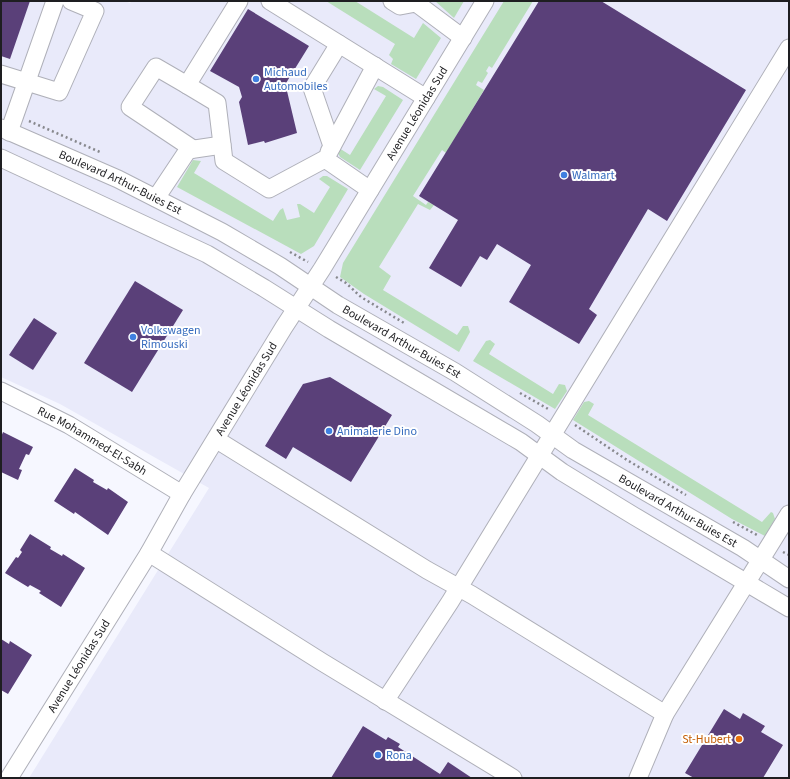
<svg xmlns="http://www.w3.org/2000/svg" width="790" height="779" font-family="'Source Sans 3',sans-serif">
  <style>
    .built { fill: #e9eafa }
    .green { fill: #b9debc }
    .building { fill: #5a4079 }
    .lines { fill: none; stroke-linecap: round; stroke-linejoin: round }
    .minor-casing { stroke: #afb0b9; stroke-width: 19 }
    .path { stroke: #87888d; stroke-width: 2.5; stroke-dasharray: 2 3; stroke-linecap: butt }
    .minor { stroke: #fff; stroke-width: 17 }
    .shop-dot { fill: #3f7fe0; stroke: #fff; stroke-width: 1.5 }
    .food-dot { fill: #e8710a; stroke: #fff; stroke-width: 1.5 }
    .labels { text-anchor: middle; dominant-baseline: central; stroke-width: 4; stroke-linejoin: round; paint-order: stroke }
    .shop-label { font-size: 12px; fill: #366cbe; stroke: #fff; text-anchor: start }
    .street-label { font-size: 12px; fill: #1e1e21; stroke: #fff }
    .food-label { font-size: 12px; fill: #c56008; stroke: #fff; text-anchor: end }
  </style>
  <rect width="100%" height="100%" fill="#f6f7ff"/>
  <path class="built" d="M1,1H124L130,3L132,1H789V778H29L209,488L60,404L1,377Z"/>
  <g class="green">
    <path d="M326,1H355L414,38L423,23L441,38L416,79L391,64L393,59L389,55L395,44Z"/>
    <path d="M435,1H464L454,18Z"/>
    <path d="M504,1H533L492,68L489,66L486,71L488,73L482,83L478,81L476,85L484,90L446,153L442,150L413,196L426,205L428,202L434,205L430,210L418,204L379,267L391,276L383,290L457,335L463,326H468L470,332L459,352L364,294L340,277L343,263Z"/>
    <path d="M378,86L383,87L403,100L360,170L340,157L337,151L339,148L350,155L386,96L374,89Z"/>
    <path d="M193,160L201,161L194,173L273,221L280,210L283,208L287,220L300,217L297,204H300L314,213L330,187L319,179L323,176H327L348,189L314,246L301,254L177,187Z"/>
    <path d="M490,340L495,344L489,354L553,394L559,384L565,385L567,391L555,409L473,361L486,341Z"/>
    <path d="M589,401L594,404L588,415L762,522L771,512L773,513L775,519L765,536L732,519L573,420L584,402Z"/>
  </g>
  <g class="building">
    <path d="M1,1H30L10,59L1,56Z"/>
    <path d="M539,1H601L746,90L667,221L648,209L589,309L597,315L579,344L509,302L531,265L497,244L487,260L480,256L461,287L429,268L458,220L419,196Z"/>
    <path d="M248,9L309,46L283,88L287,91L297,133L265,143L264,141L248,145L239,102L242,97L239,87L210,71Z"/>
    <path d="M135,281L183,310L132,392L84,363Z"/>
    <path d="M34,318L57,333L33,370L9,355Z"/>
    <path d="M330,377L392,415L351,482L293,447L286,459L265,446L303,384Z"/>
    <path d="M3,432L33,447L29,455L26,454L19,469L22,470L18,480L1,472V437Z"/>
    <path d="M75,468L94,480L93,482L107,490L108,488L128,502L108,535L75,512L74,514L54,501Z"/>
    <path d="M30,534L51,547L50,549L62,556L63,554L85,568L61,607L39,593L41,591L30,585L28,587L5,573L16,557L18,558L22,552L20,550Z"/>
    <path d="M1,639L9,644L10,641L32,655L8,694L1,690Z"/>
    <path d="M724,709L740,719L743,713L765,726L761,732L783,745L763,778H694L685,773Z"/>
    <path d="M363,726L386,740L388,737L400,744L398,747L440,774L448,762L472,778H331Z"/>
  </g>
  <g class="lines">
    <g class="minor-casing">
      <g id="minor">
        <path d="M239,1L187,85L217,103L224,161L269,189L325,159L370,190"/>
        <path d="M270,1L426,98"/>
        <path d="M392,1L400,6L416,3L463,38"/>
        <path d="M1,74L59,92L95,11L71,1"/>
        <path d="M187,85L156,67L130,107L193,149"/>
        <path id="s1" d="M1,128L118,179L222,232L280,266L338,305L455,372L537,424L573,450L743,548L789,579"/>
        <path d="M9,132L55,1"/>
        <path d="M332,146L312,88L339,44"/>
        <path d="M329,152L375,66"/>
        <path d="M1,158L207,254L264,288L329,329L521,442L562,472L634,516L789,608"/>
        <path d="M156,198L188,150L222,145"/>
        <path id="s2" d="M1,391L69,425L182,494"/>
        <path d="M217,440L427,570L472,595L665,714"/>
        <path d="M149,553L322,662L513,778"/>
        <path d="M385,701L450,602L789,48"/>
        <path id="s3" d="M9,778L149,553L182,494L284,327L322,269L485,1"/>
        <path d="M638,778L665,714L789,514"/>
      </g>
    </g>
    <g class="path">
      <path d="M29,121L100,152"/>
      <path d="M290,252L308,262"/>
      <path d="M336,277L346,283L361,297L404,323"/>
      <path d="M520,393L550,410"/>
      <path d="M575,425L627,460L686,495"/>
      <path d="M733,522L757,535"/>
      <path d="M783,552L789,555"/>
    </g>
    <use href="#minor" class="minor"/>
  </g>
  <g class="shop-dot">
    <circle cx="256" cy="79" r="4"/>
    <circle cx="564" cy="175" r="4"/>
    <circle cx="133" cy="337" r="4"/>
    <circle cx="329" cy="431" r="4"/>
    <circle cx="378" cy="755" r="4"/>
  </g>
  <circle class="food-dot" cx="739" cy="739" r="4"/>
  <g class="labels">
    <g class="shop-label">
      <text x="264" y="72">Michaud<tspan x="264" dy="14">Automobiles</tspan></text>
      <text x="572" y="175">Walmart</text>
      <text x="141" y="330">Volkswagen<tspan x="141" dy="14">Rimouski</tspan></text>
      <text x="337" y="431">Animalerie Dino</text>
      <text x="386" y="755">Rona</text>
    </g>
    <g class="street-label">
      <text stroke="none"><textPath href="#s3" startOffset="780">Avenue Léonidas Sud</textPath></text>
      <text stroke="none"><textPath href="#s1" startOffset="131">Boulevard Arthur-Buies Est</textPath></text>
      <text stroke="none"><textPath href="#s1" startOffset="455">Boulevard Arthur-Buies Est</textPath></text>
      <text stroke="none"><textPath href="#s3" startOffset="456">Avenue Léonidas Sud</textPath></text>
      <text stroke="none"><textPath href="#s2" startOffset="104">Rue Mohammed-El-Sabh</textPath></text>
      <text stroke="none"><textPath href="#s1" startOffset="779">Boulevard Arthur-Buies Est</textPath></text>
      <text stroke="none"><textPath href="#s3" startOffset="132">Avenue Léonidas Sud</textPath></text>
    </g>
    <g class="food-label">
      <text x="731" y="739">St-Hubert</text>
    </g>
  </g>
  <rect width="790" height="779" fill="none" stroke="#1e1e21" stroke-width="4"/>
</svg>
